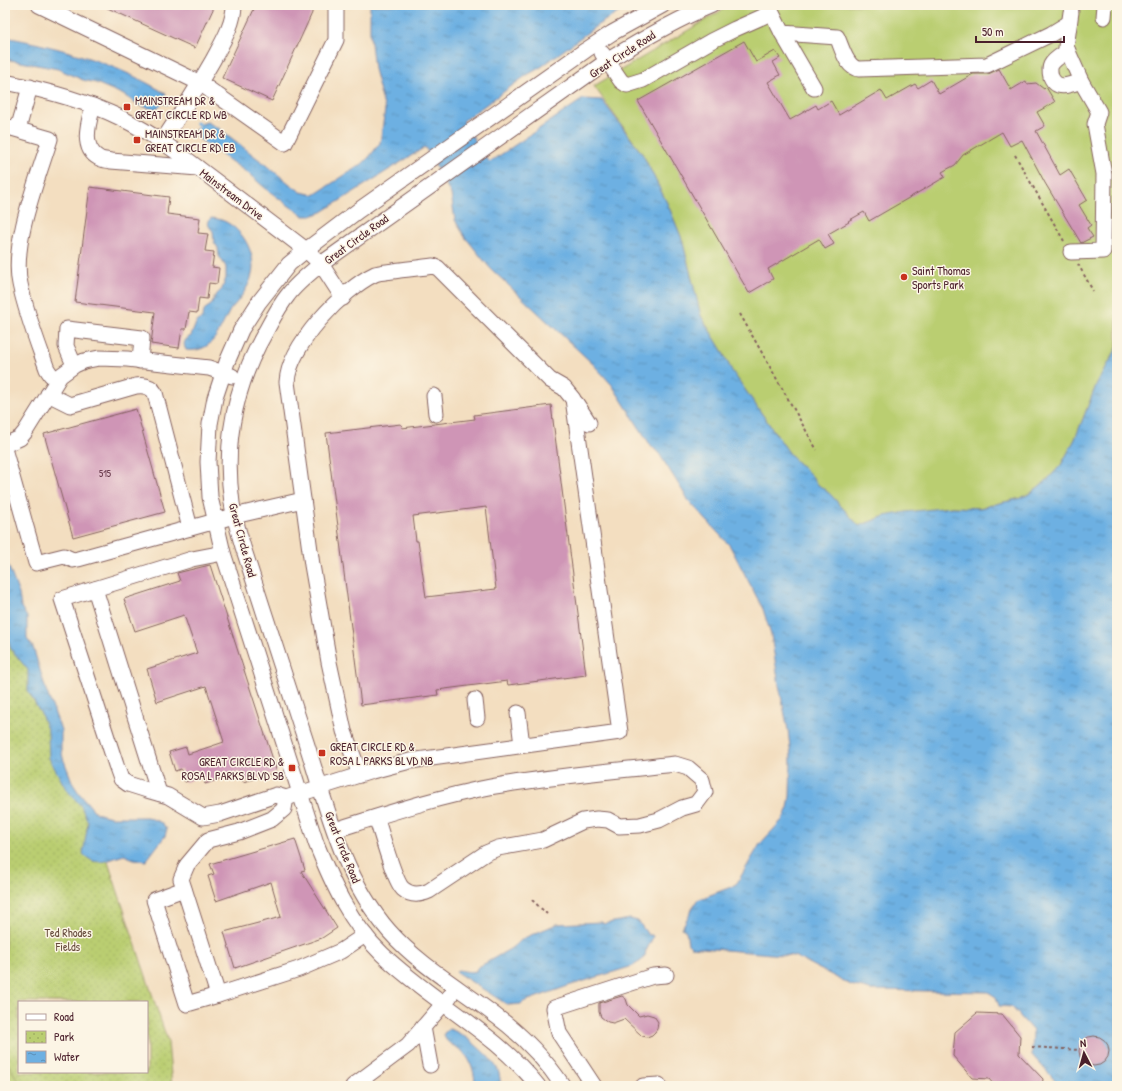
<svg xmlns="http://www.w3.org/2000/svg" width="1122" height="1091" font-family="'Patrick Hand',sans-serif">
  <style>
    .park { fill: url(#park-dots); stroke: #82764e; fill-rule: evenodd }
    .pitch { fill: #bace71; stroke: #82764e }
    .water { fill: url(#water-ripples); stroke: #5c6886 }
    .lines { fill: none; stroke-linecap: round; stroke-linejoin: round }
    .stream { stroke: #6db0e2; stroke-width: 3.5 }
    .building { fill: #cf95b6; fill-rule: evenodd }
    .minor-casing { stroke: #85625f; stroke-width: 17 }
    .path { stroke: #85625f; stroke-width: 2; stroke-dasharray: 3 3; stroke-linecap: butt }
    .minor { stroke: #fff; stroke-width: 15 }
    .poi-dot { fill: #c8321e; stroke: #fcf5e5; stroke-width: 1.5 }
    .labels { text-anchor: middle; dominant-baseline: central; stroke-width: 3; stroke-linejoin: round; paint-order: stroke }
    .number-label { font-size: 10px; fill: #6b3c4e }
    .street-label { font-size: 12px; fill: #4a1f2b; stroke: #fcf5e5 }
    .poi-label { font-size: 12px; fill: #4a1f2b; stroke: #fcf5e5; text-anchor: start }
    .park-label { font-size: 12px; fill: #664b3c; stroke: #fcf5e5 }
  </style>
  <defs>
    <pattern id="park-dots" width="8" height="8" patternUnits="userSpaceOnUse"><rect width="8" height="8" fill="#bace71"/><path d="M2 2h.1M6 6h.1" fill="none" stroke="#a1b062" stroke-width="1.8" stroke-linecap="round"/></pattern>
    <pattern id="water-ripples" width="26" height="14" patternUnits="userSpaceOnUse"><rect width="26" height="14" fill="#6db0e2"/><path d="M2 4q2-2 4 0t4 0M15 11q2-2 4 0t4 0" fill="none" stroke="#5c8fb7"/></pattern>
  </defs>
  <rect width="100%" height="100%" fill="#fcf5e5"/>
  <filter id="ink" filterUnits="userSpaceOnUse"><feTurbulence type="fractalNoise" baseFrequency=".025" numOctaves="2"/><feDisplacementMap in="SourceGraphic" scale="8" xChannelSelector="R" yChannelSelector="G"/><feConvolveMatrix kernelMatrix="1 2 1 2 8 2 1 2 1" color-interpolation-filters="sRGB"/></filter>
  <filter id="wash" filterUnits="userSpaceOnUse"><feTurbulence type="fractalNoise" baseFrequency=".012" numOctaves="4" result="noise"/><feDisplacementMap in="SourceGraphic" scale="16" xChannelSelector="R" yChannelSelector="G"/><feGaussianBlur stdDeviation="0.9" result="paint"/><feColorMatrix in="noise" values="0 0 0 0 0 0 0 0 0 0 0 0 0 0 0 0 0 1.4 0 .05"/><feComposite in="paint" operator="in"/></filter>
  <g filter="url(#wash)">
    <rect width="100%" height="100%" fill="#f3dec0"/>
    <path class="park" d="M5,580L58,762L96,826L168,1042L172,1086H5ZM19,1002H147V1072H19Z"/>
    <g class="pitch">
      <path d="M734,5H1117V348L1097,383L1075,439L1061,465L1048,479L1031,493L1021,498L979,508L952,507L885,516L859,526L830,494L816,483L812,476L792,457L732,371L721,349L701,316L682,239L668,205L643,155L594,86L729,6Z"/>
      <path d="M5,1060L22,1086H5Z"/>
    </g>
    <g class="water">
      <path d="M370,5H632L599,24L541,67L527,75L463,121L486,158L490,162L583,99L602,100L643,155L668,205L682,239L701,316L721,349L732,371L792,457L812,476L816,483L830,494L859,526L885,516L906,512L952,507L980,508L1021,498L1031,493L1048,479L1061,465L1075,439L1097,383L1117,348V1086H1060L1032,1055L1033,1031L1012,1007L999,1006L996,997L988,992L871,990L851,985L794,956L691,947L688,944L686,931L682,928L697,900L731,887L737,883L760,844L783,819L788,808L790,796L791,756L788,730L779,685L771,635L763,609L730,546L689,501L660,455L649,443L612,385L594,365L490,268L465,237L455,220L451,194L425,147L322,212L311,216H304L285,203L265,188L249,174L195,136C195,128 199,124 207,122L220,129L290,184L301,192L314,195L362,164L370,156L380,143L385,110L374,69L370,35Z"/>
      <path d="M5,37C60,47 115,63 163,92L166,94L165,102L157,108L152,109L139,105L122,94L96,83L83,80L58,69L5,59Z"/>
      <path d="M211,218C239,219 261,255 250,281C247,288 242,296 237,302C234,306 230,309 228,314C218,333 212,353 186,350C182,343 185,339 191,336L196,323L202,318L205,309L211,305L215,296L222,289L226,278V267L219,256L218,248L214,242L213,231C209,227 206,223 211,218Z"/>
      <path d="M5,557L19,594L21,607L27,617V639L33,647L46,690L61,730V748L63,758L73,784L79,793L96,813L111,817H147L162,823L167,829L165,836L146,861L134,859L124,855C107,860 97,868 83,854L88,822L81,806L66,789L49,758L48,732L41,714L28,691V670L11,649L8,639L9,632L5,624Z"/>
      <path d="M630,919L638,921L648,935H652L653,937L645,953L646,954L641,961L633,966L568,986L523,1002L521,1004L508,1005L456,972L458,970L470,972L476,971L477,968L510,949L524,938L557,924L602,922L603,924Z"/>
      <path d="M449,1029C463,1032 492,1057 498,1070C500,1075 500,1081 501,1086H475C475,1074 472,1062 464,1053C457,1045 444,1045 444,1033Z"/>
    </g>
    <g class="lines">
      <g class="stream">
        <path d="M165,102L167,103"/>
        <path d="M197,123L199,124"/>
      </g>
    </g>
    <g id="blocks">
      <g class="building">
        <path d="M101,5H215L195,48Z"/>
        <path d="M256,5H312V13L272,101L222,78Z"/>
        <path d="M744,41L756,62L775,51L780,58L773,62L780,75L768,82L790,120L816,105L818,109L831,101L839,115L881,90L887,100L915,84L918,88L931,80L939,94L973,74H988L999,69L1011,90L1026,81L1027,84L1036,83L1044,89L1046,87L1055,102L1037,112L1045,126L1036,131L1060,175L1069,169L1087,200L1079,205L1091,225L1087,228L1093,237L1081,243L1045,183L1022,140L1010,146L1002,132L963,155L955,165L942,172L945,177L869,221L864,212L848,221L849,222L828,234L834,244L825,249L819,239L768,269L773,279L749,293L638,101Z"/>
        <path d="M90,187L169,197L167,214L200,218L198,233L208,234L205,251L214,252L212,267L219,268L217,284L209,283L207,299L199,298L197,313L189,312L186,329H182L179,348L151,344L155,312L75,302Z"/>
        <path d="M551,405L586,675L508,685L507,681L437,690L438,695L361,705L326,433L401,424L402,428L475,419L474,415ZM486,507L496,589L426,597L418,541H416L413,516Z"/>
        <path d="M136,409L165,512L73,537L44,434Z"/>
        <path d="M210,565L277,772L243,782L240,772L205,784L203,776L185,782L181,769L175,771L169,752L186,747L188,754L224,742L206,686L157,702L147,669L197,653L184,615L135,631L124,599L180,581L177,573Z"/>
        <path d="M295,839L305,870L301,871L337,928L322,938L235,968L224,932L281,917L271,882L216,901L208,876L214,874L210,864Z"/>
        <path d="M622,996L626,999L628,1005L639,1016L647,1014L654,1016L658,1022L657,1029L655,1032L652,1035L647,1037L642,1036L624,1019L613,1023L608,1022L601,1017L599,1012V1003Z"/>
        <path d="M977,1013L1002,1014L1020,1036L1019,1054L1043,1079L1042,1086H995L989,1079L972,1078L953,1056L955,1032Z"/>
        <circle cx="1094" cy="1051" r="15"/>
      </g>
    </g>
  </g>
  <g filter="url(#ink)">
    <use href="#blocks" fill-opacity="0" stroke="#85625f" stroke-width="1"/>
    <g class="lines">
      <g class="minor-casing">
        <g id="minor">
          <path d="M39,5L200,83L285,143L336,40V5"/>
          <path d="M768,5L782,33L837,37C842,47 846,68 859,69L987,65L1051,34L1069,23"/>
          <path d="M1104,17L1105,5"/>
          <path d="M782,33L814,88"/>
          <path d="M1068,51C1062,55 1054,59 1051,65C1049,69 1050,73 1051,77C1057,91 1070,85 1081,81"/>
          <path d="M602,53L621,81L627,85L643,80L711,41L735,29L771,13"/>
          <path d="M5,82C45,90 84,100 121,118C154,134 184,157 214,180C244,203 275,226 306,250L321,264L343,298"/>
          <path d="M93,106C89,121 80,148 99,158C102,160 107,160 111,161L198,168"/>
          <path d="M5,126L50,139C38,178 11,244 20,284C26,313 37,341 47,369L51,375L57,380"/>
          <path d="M18,129L30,87"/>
          <path d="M162,142C180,115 197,88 213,60C222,43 234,24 234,5"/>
          <path d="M1071,252L1103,251L1104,174L1095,124L1099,112L1081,81L1066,47L1071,12"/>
          <path d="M74,365L66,346L67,329L142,338L140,361"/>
          <path d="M48,394L70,405L136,386C143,385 151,386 155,393L190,528"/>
          <path d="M434,396L436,414"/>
          <path d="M576,403L589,423"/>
          <path d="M5,445L20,438L25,432L60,376L75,365L84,361L99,358L127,359L209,368L232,376"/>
          <path d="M5,452L36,563L64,556L73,560L78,559L234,516L303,500"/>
          <path d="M223,553L192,559L62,599L116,765L121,779L128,784L147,790L168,796L203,817L220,814L276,795L286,798L372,771L410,761L620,732L573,399L564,388L550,380L438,268L433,266C420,268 406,269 393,271C388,272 380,272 375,274C343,289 289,345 287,382L312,565L329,662L344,731L360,775"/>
          <path d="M95,589L159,793"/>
          <path d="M475,700L477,718"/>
          <path d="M518,713L522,745"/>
          <path d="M286,798L284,809L272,819L239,832L208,840L187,865L181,879L218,995L299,969L341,951L365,935"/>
          <path d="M335,830C386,814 437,797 490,787C551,776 614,771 675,764L688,768L702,780L705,792L696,804L682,808L659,820L640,825L619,826L608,820L597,819L583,821L543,840L498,848L486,853L429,891C420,895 411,896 403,889C394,881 381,831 376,817"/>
          <path d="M184,889L154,900L187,1004L218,995"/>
          <path d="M423,1027L430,1065"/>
          <path d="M353,1086L408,1045L450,996"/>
          <path d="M538,1086C495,1032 432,1002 382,954C350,923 332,883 316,843L223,553L210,497L208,462L210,424L215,398L227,362L241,330L259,302L289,264L306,250L359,210L586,50L612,33L663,5"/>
          <path d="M563,1086C545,1059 522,1035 496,1016C460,988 420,966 389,931C343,878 327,808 306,742C285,677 264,612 243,547C239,533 234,518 232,503C223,441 235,385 266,331C273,318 279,306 288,295C297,283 310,273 321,264L607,61C641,40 675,20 712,5"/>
          <path d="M594,1086L559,1033L554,1008L653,976L666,975"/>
          <path d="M643,1086L659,1085"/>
        </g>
      </g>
      <g class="path">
        <path d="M1015,155L1064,241"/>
        <path d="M1078,264L1093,291"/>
        <path d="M740,314L817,450"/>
        <path d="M532,900L547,914"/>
        <path d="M1032,1047L1079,1050"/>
      </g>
      <use href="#minor" class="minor"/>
    </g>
  </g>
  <g class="poi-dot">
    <rect x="123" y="103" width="8" height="8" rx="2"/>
    <rect x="133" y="136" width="8" height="8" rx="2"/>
    <circle cx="904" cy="277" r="4"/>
    <rect x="318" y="749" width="8" height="8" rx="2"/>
    <rect x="288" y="764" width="8" height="8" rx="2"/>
  </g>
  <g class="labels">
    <g class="number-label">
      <text x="105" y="473">515</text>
    </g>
    <g class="street-label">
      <text transform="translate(622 54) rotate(-33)">Great Circle Road</text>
      <text transform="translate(232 194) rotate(37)">Mainstream Drive</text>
      <text transform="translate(356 239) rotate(-36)">Great Circle Road</text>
      <text transform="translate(243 540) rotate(75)">Great Circle Road</text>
      <text transform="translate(343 847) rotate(68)">Great Circle Road</text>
    </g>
    <g class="poi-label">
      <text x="135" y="100">MAINSTREAM DR &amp;<tspan x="135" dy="14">GREAT CIRCLE RD WB</tspan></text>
      <text x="145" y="133">MAINSTREAM DR &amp;<tspan x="145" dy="14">GREAT CIRCLE RD EB</tspan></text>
      <text x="912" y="270">Saint Thomas<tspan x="912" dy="14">Sports Park</tspan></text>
      <text x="330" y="746">GREAT CIRCLE RD &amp;<tspan x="330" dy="14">ROSA L PARKS BLVD NB</tspan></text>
      <text x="284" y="761" text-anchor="end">GREAT CIRCLE RD &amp;<tspan x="284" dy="14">ROSA L PARKS BLVD SB</tspan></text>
    </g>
    <g class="park-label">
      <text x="68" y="932">Ted Rhodes<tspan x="68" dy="14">Fields</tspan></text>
    </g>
  </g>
  <rect width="1122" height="1091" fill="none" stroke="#fcf5e5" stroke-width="20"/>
  <rect x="18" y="1001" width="130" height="72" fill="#fcf5e5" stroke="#b59f9b"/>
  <rect x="26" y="1014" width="20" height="6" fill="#ffffff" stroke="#b59f9b"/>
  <text x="54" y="1021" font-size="12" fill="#4a1f2b">Road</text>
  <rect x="26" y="1031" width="20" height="12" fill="url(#park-dots)" stroke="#b59f9b"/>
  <text x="54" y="1041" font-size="12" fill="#4a1f2b">Park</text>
  <rect x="26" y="1051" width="20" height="12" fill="url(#water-ripples)" stroke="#b59f9b"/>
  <text x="54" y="1061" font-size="12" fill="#4a1f2b">Water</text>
  <g transform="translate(1084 1053) rotate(354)" stroke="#fcf5e5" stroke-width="3" paint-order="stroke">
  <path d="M0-3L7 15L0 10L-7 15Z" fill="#4a1f2b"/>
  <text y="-6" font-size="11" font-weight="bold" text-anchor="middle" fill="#4a1f2b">N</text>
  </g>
  <path d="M976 36v6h88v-6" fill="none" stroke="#4a1f2b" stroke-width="2"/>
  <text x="982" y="36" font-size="12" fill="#4a1f2b" stroke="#fcf5e5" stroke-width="3" paint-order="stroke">50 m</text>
</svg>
